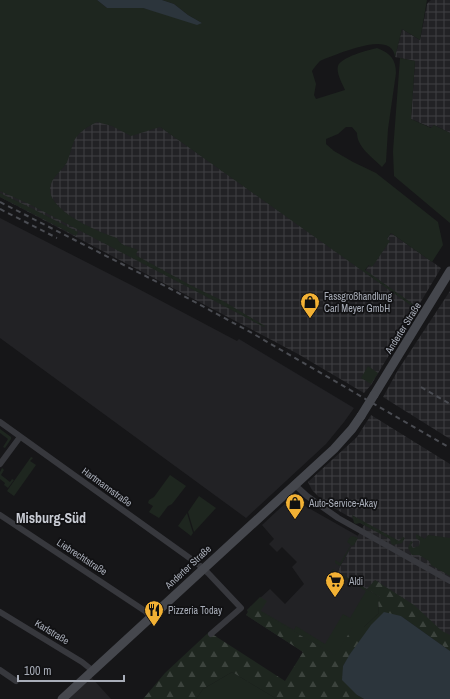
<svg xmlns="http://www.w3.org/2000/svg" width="450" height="699" font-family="'Archivo Narrow',sans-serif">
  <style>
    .built { fill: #222225 }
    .industrial { fill: url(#industrial-grid) }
    .grass { fill: #1e261f }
    .forest { fill: url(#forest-firs) }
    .water { fill: #2c353c }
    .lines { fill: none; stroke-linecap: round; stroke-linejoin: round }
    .minor { stroke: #37383d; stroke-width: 6 }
    .secondary { stroke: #45474d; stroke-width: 9 }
    .rail { stroke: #4a4c52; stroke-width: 2; stroke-dasharray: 5 4; stroke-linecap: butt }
    .secondary-bridge { stroke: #45474d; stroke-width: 9 }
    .labels { text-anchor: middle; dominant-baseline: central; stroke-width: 3.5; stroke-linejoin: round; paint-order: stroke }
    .poi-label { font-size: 10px; fill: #a8adb8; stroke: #111113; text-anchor: start }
    .street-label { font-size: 10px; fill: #a8adb8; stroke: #111113 }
    .district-label { font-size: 14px; font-weight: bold; fill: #c9ccd4; stroke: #111113 }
  </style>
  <defs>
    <pattern id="industrial-grid" width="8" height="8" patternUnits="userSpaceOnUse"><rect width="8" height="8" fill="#222225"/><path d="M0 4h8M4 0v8" fill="none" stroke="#3f3f43"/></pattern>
    <pattern id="forest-firs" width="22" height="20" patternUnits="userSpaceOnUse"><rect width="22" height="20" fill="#1e261f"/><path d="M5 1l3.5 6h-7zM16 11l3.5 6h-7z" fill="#3c433d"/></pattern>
  </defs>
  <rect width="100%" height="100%" fill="#161618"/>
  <g class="built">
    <path d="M0,218L133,286L237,341L239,339L354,408L344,422L326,444L246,518L0,338Z"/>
    <path d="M291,498L358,536L337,572L380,597L334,658L303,652L246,615L248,612L247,610L270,589L285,604L304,584L292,567L297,562L282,547L277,552L269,544L274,539L262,525Z"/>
    <path d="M91,677L111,699H67Z"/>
  </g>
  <g class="industrial">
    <path d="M431,0H450V133L434,125L432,128L411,119L415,61L395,57L402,29L420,40L427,4Z"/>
    <path d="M104,87L365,271L391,233L441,268L389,355L371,385L364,393L298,354L0,197V170Z"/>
    <path d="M450,291V439L383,397L398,370Z"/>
    <path d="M371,415L450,464V651L380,597L337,572L364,525L325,503L312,490L308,482L357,437Z"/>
  </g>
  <g class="grass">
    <path d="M0,0H97L107,8H143L202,23L188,15L174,4L162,0H427L420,40L402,29L395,57C392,33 354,49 340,53C334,56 325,58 320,61C317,64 314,68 312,71L316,84L314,95L316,99L345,90C342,83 336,73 338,66C341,57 368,50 377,48C390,53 396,59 396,73L388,129L386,162L382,167C372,157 357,147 357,133L352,127H346L338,134L326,139V144L334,151L353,162L376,173L438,222L443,245L432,262L391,233L387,239L390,241L372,267L369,265L365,270L417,307L416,309L160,127L131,136L112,126L97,122C89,126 80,131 75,139C72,145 70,155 67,162C63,170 54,175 51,184C42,209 99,232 117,238C121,247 130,246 138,250L136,254L137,256L192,286L223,301L265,326L264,327L73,227L29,204L0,191Z"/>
    <path d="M400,58L415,61L411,119L431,128L434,125L450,133V223L394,176L393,151Z"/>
    <path d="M0,193L31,208L78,232L76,236L0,197Z"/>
    <path d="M368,366L378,373L371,384L361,378Z"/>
    <path d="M0,429L11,437V439L5,448L3,447L8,439L0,433Z"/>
    <path d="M31,457L33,458L30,461L36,465L14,496L7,491Z"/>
    <path d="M2,468L4,470L1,475L10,482L12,479L14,480L8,488L4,485L5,483L0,479V472Z"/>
    <path d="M170,475L186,486L172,504L168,506L159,518L149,512L153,506L148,503L149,500L154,497Z"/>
    <path d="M199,496L216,508L194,532L188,512Z"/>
    <path d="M187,513L193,533L191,536L178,526Z"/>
    <path d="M352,515L399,541L403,537L405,538L402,543L393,545L391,543L390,539L360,523L356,524L354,523Z"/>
    <path d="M416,534L425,539L428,535L450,538V576L431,565L429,561L419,555H412L408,548L411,541L413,542L411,545L413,548L419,546L420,541L416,538Z"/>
    <path d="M353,536L358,538L354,545L351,546L340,566L335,563V560L340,563L351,545L347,542L350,537Z"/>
    <path d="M333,569L380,597L378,599L379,613L364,627H353L334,658L331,653L260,612L261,611L294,630L296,626L325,644L343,614L350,618L366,591L335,572H334L331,576L330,573Z"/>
    <path d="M232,672L277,699H196L203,689Z"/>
  </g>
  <path class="forest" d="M375,580L414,605L442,631L450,635V651L401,616L360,641L343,666L357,695L364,699H277L232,672L203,689L196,699H143L165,673L209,632L285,681L303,652L246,615L248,612L247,610L260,597L267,601L260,612L331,653L334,657L353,627H364L379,613L378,599L380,597L367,589Z"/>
  <g class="water">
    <path d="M97,0H162L174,4L188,15L202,23L197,25L143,8H107Z"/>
    <path d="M384,612L401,616L450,651V699H364L357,695L342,680L343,666L350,654L371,625Z"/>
  </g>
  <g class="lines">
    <g class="minor">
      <path d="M0,422L198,564L208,573L241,608L211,634"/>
      <path d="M0,464L20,437"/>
      <path d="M295,485L307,496L338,518L450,581"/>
      <path d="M0,515L145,611L151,617"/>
      <path d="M0,612L82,662L92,670"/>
      <path d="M0,670L16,681"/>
    </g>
    <g class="secondary">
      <path d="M374,395L450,271"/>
      <path d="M62,699L334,449L352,429L361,416"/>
    </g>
    <g class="rail">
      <path d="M0,202L169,288L252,333L450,448"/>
      <path d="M0,209L57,238"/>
      <path d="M421,387L450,404"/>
    </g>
    <path class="secondary-bridge" d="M361,416L374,395"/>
  </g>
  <defs>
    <g id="shop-pin" transform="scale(1)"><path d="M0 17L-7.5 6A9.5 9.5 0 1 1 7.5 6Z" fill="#f2b134" stroke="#111113"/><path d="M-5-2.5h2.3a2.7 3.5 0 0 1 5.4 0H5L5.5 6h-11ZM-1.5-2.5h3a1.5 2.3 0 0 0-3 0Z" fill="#111"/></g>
    <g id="supermarket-pin" transform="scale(1)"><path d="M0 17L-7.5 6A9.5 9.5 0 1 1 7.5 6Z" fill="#f2b134" stroke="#111113"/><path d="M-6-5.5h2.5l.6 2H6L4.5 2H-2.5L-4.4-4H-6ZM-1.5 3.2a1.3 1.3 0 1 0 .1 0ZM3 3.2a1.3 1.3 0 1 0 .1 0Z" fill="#111"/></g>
    <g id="restaurant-pin" transform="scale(1)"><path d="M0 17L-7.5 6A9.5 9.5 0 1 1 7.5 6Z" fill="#f2b134" stroke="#111113"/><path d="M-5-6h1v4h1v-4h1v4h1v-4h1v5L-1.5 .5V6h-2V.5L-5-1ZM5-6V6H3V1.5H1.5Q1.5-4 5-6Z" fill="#111"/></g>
  </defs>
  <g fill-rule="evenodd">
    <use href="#shop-pin" x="310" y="302"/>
    <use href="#shop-pin" x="295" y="503"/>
    <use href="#supermarket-pin" x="335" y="581"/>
    <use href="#restaurant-pin" x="154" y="610"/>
  </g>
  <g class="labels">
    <g class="poi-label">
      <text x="324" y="296">Fassgroßhandlung<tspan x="324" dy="12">Carl Meyer GmbH</tspan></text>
      <text x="309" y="503">Auto-Service-Akay</text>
      <text x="349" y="581">Aldi</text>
      <text x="168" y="610">Pizzeria Today</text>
    </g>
    <g class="street-label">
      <text transform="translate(403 328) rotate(-58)">Anderter Straße</text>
      <text transform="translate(107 487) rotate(36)">Hartmannstraße</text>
      <text transform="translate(82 557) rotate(33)">Liebrechtstraße</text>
      <text transform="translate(188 567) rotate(-43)">Anderter Straße</text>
      <text transform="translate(52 632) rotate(31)">Karlstraße</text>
    </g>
    <g class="district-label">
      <text x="51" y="518">Misburg-Süd</text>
    </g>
  </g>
  <path d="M18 675v6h106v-6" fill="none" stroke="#a8adb8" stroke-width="2"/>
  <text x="24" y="675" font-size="12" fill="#a8adb8" stroke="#111113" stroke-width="3" paint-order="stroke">100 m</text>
</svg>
